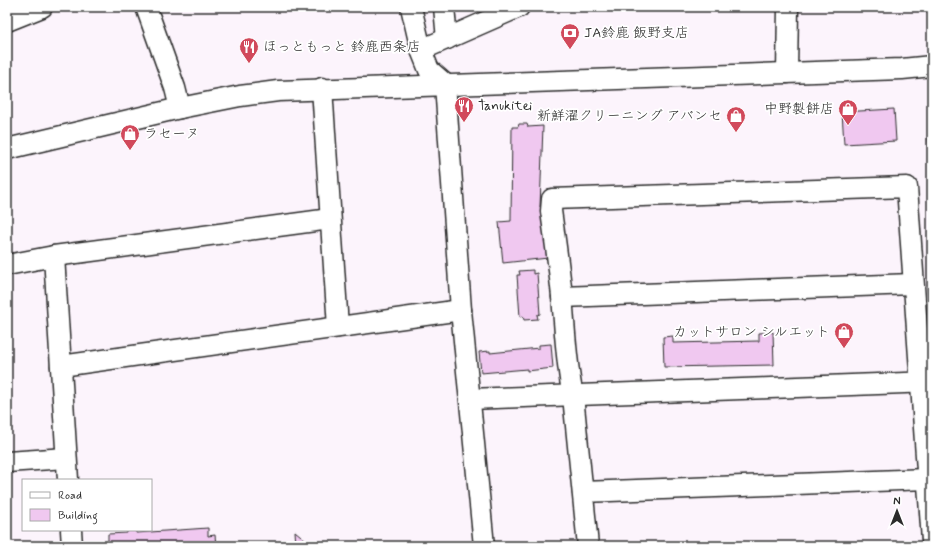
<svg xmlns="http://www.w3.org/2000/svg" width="939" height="553" font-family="Mynerve,'Klee One',sans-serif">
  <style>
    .building { fill: #f0c8f0; stroke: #2b2b2b }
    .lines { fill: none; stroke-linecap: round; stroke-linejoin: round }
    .minor-casing { stroke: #2b2b2b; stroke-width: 23 }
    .minor { stroke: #fff; stroke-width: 20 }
    .labels { text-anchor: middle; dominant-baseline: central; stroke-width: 3.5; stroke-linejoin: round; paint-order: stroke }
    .poi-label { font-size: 14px; fill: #2b2b2b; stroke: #fff; text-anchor: start }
  </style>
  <rect width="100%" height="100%" fill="#fcf4fc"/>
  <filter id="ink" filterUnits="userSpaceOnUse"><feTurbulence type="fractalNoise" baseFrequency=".025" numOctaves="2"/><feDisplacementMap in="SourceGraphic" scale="8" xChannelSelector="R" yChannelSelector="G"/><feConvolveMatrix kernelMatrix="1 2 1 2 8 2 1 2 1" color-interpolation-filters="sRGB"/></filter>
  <g filter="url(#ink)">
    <g class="building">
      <path d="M894,109L896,141L844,144L842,112Z"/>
      <path d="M519,124H527L528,127L543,126L540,207L543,208L548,258L503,263L499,222L511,221L512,127H518Z"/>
      <path d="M932,137V193L928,138Z"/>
      <path d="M533,270V274L537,273L540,314L537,315L538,319L524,320L523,316L520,317L517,275H520L519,271Z"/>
      <path d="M773,332L774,365L664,367L663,337L673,336V343L759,341V333Z"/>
      <path d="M551,344L553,368L527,371V369L481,373L479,352L490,351V353L539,348V345Z"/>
      <path d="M208,528V536L215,535L216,546H108V534L127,533V530H136V533Z"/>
      <path d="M295,531L313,546H296Z"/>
    </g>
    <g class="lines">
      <g class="minor-casing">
        <g id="minor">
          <path d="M146,7L175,88L180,108"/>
          <path d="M411,7L421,50L429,70L445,84L461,310L484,546"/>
          <path d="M444,7L447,39"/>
          <path d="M7,21L42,7"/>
          <path d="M421,50L519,7"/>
          <path d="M787,73L788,7"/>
          <path d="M322,88L338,327"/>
          <path d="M7,149L180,108L240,96L278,91L902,69L932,66"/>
          <path d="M54,256L68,480"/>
          <path d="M7,265L54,256L330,219"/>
          <path d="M562,297L913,284"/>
          <path d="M61,366L461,310"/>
          <path d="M470,399L932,382"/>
          <path d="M7,462L66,458"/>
          <path d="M583,492L927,479"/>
          <path d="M71,530L72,546"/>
          <path d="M588,546L573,396C566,363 565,330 562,296C559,268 555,239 551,211L552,199L907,187L932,541"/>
        </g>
      </g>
      <use href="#minor" class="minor"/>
    </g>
  </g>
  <defs>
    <g id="bank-pin" transform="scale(1)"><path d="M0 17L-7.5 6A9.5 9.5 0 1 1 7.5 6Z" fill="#d1495b" stroke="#fff"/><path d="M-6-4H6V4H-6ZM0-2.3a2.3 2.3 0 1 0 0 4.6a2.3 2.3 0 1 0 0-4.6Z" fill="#fff"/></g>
    <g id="restaurant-pin" transform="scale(1)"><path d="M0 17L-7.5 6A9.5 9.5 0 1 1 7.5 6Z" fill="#d1495b" stroke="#fff"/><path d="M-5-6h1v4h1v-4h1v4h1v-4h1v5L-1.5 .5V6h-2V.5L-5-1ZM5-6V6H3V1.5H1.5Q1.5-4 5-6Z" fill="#fff"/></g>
    <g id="shop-pin" transform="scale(1)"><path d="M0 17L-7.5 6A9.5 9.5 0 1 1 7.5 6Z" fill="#d1495b" stroke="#fff"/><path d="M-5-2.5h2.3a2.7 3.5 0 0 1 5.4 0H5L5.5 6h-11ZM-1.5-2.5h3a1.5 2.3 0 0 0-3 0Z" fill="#fff"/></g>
  </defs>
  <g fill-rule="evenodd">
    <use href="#bank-pin" x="570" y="33"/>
    <use href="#restaurant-pin" x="249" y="47"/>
    <use href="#restaurant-pin" x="464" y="106"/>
    <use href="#shop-pin" x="848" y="109"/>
    <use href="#shop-pin" x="736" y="116"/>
    <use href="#shop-pin" x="130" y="134"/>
    <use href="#shop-pin" x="844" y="332"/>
  </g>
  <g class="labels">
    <g class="poi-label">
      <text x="584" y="33">JA鈴鹿 飯野支店</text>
      <text x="263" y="47">ほっともっと 鈴鹿西条店</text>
      <text x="478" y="106">Tanukitei</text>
      <text x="834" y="109" text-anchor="end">中野製餅店</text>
      <text x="722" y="116" text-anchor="end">新鮮濯クリーニング アバンセ</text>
      <text x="144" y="134">ラセーヌ</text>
      <text x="830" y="332" text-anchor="end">カットサロン シルエット</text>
    </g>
  </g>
  <rect width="939" height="553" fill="none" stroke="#fff" stroke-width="24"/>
  <rect x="12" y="12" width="915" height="529" fill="none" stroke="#2b2b2b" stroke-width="1.5" filter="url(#ink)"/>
  <rect x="22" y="479" width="130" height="52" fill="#ffffff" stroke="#aaaaaa"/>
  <rect x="30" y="492" width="20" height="6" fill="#ffffff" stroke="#aaaaaa"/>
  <text x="58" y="499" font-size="12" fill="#2b2b2b">Road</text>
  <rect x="30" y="509" width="20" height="12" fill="#f0c8f0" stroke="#aaaaaa"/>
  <text x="58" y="519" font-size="12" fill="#2b2b2b">Building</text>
  <g transform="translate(897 511)" stroke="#ffffff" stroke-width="3" paint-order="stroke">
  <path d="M0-3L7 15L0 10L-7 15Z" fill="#2b2b2b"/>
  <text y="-6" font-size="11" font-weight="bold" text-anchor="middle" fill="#2b2b2b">N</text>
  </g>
</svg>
